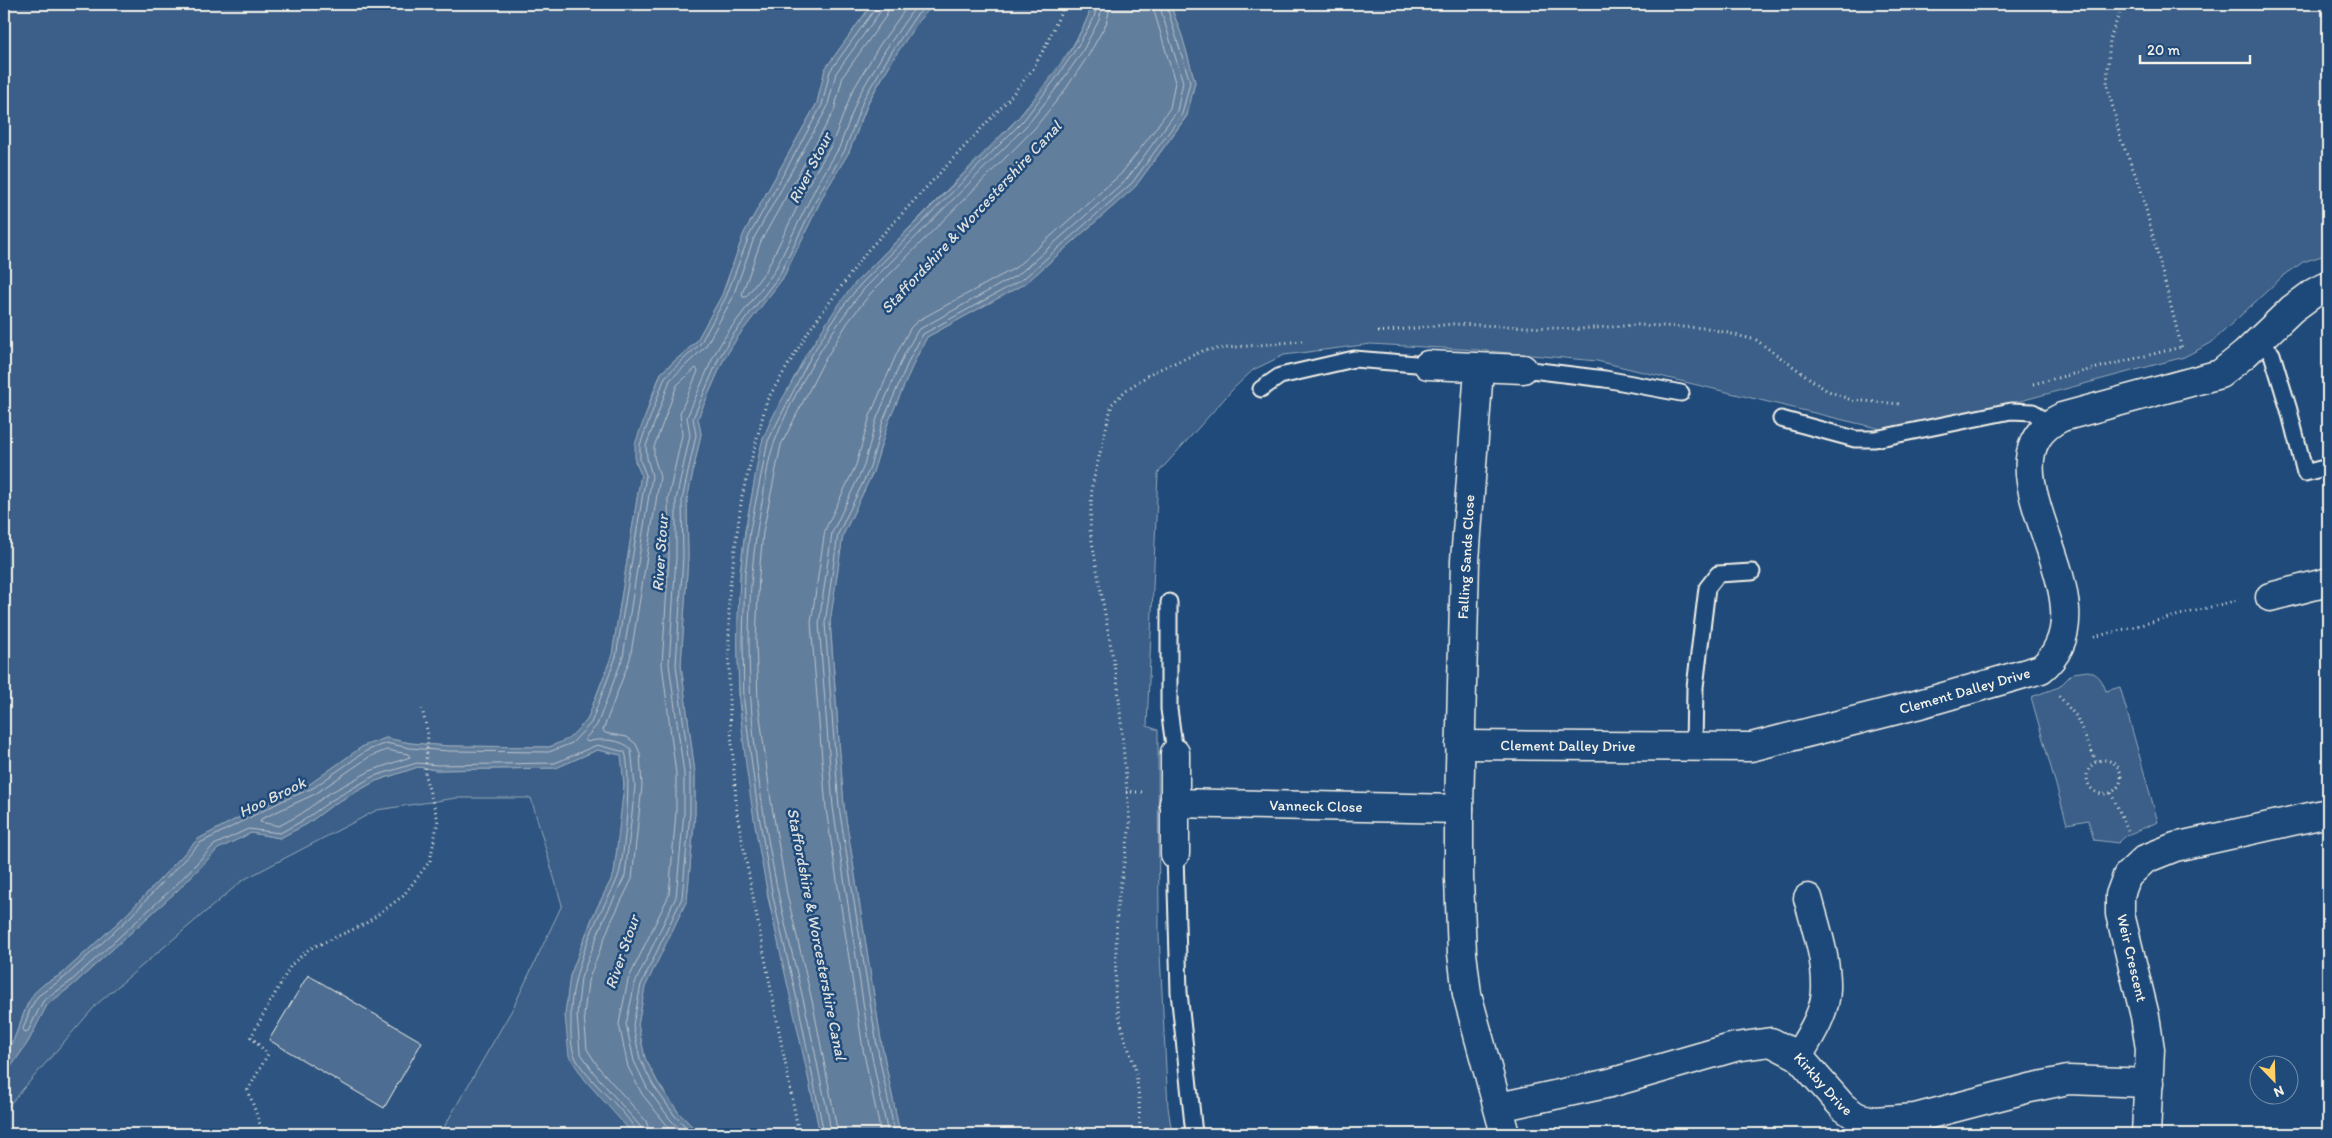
<svg xmlns="http://www.w3.org/2000/svg" width="2332" height="1138" font-family="Itim,sans-serif">
  <style>
    .built { fill: #2d5581 }
    .green { fill: #3a5f88; stroke: #97a8b8 }
    .water { fill: #627e9d; stroke: #9cacbb }
    .lines { fill: none; stroke-linecap: round; stroke-linejoin: round }
    .shore { stroke: #bac3ca; stroke-width: 1 }
    .building { fill: #4d6e92; stroke: #f4f1e8 }
    .service-casing { stroke: #f4f1e8; stroke-width: 19 }
    .minor-casing { stroke: #f4f1e8; stroke-width: 31 }
    .path { stroke: #f4f1e8; stroke-width: 3; stroke-dasharray: 1 4; stroke-linecap: butt }
    .service { stroke: #1f4a7a; stroke-width: 15 }
    .minor { stroke: #1f4a7a; stroke-width: 28 }
    .labels { text-anchor: middle; dominant-baseline: central; stroke-width: 5; stroke-linejoin: round; paint-order: stroke }
    .street-label { font-size: 15px; fill: #f4f1e8; stroke: #1f4a7a }
    .water-label { font-size: 16px; font-style: italic; fill: #dee0dd; stroke: #1f4a7a }
  </style>
  <rect width="100%" height="100%" fill="#1f4a7a"/>
  <filter id="ink" filterUnits="userSpaceOnUse"><feTurbulence type="fractalNoise" baseFrequency=".02" numOctaves="2"/><feDisplacementMap in="SourceGraphic" scale="10" xChannelSelector="R" yChannelSelector="G"/><feConvolveMatrix kernelMatrix="1 2 1 2 8 2 1 2 1" color-interpolation-filters="sRGB"/></filter>
  <g filter="url(#ink)">
    <path class="built" d="M456,798H531L562,905L513,1008L440,1134H4V1111L97,1004L243,880L377,810Z"/>
    <g class="green">
      <path d="M4,4H872L825,69L817,103L744,233L722,295L696,342L661,373L649,403L635,461L641,474L612,655L587,720L568,740L549,747L449,746L410,743L386,738L363,746L310,784L280,796L198,839L127,914L62,974L44,984L27,1005L14,1039L4,1054Z"/>
      <path d="M935,4H1092L1089,16L1072,47L1050,78L1019,117L856,282L806,354L763,439L745,530L740,573L738,640L739,703L768,898L794,1009L820,1134H700L679,1113L658,1083L645,1058L638,1025L645,987L687,900L695,813V773L681,665L688,557L687,500L701,434L698,418L723,361L737,338L783,278L825,192L849,152L869,101L895,56L919,20Z"/>
      <path d="M1170,4H2328V254L2303,262L2282,277L2211,343L2184,357L2013,403L1881,429L1597,361L1477,350L1371,344L1284,355L1253,370L1234,388L1158,473L1147,726L1158,730L1159,935L1168,1107L1172,1134H900L882,1046L844,806L830,620L843,535L873,472L888,423L915,360L927,337L1026,283L1135,187L1187,116L1195,82L1182,36Z"/>
      <path d="M2088,671C2099,674 2102,680 2106,691L2120,687L2158,822L2127,835L2118,843L2094,840L2088,820L2067,824L2031,697L2059,687L2073,673Z"/>
      <path d="M597,750L622,755L624,789L614,874L593,916L570,976L565,1015L618,1115L633,1134H440L513,1008L562,905L531,798H456L377,810L243,880L97,1004L4,1111V1077L28,1042L47,1005L73,985L179,889L218,849L251,833L280,838L307,824L334,804L376,781L418,767L436,770L556,768Z"/>
    </g>
    <g class="water">
      <path d="M872,4H935L919,20L895,56L869,100L849,152L825,192L783,278L737,338L723,361L698,418L701,434L687,500L688,557L681,665L695,773V813L687,900L645,987L638,1025L645,1058L658,1083L679,1113L700,1134H633L585,1080L569,1056L565,1015L570,976L593,916L614,874L624,785L621,755L597,750L556,768L436,770L418,767L376,781L334,804L307,824L280,838L251,833L218,849L179,889L73,985L47,1005L28,1042L4,1077V1054L14,1039L27,1005L34,993L44,984L62,974L127,914L198,839L280,796L310,784L363,746L386,738L410,743L449,746L549,747L568,739L587,720L612,655L641,474L635,461V444L661,373L696,342L722,295L744,233L817,103L825,69Z"/>
      <path d="M1092,4H1170L1182,36L1195,82L1187,115L1135,187L1026,283L927,337L915,360L888,423L873,472L843,535L830,623L844,806L882,1046L900,1134H820C779,927 708,713 751,500C755,480 757,458 763,439C769,423 778,406 787,391C808,353 828,316 856,282C889,249 922,216 955,183C1000,138 1075,66 1092,4Z"/>
    </g>
    <g class="lines">
      <g class="shore">
        <path d="M890,4L886,16L843,76L834,111L761,241L742,294L743,297H746L767,269L809,183L832,144L852,92L879,46L909,4"/>
        <path d="M387,750L408,754L410,757L370,771L328,794L301,814L279,826L260,822L261,819L315,794L369,757Z"/>
        <path d="M636,1134C635,1116 582,1078 574,1054C570,1044 571,1027 571,1016C570,985 585,946 598,917C604,904 613,891 618,877C625,858 632,771 625,752L597,745L555,763L437,765L417,763L374,776L332,800L304,820L280,833L248,829L214,845L175,886L70,982L43,1001L28,1031L25,1032L23,1029L31,1007L38,996L65,977L130,917L200,843L282,801L313,788L366,751L386,743L410,748L449,751L549,752L572,743L591,723L616,657L646,475L640,460V445L665,377L700,344L726,297L749,236L822,105L830,71L875,9L876,4"/>
        <path d="M643,1134L640,1126L594,1073L580,1052L577,1015L581,978L603,921L625,876L635,786L631,749C622,739 599,738 587,742L585,739L597,725L623,657L652,476L647,458L646,446L670,380L705,347L732,299L754,238L827,108L836,73L880,12L882,4"/>
        <path d="M650,1134L646,1121L599,1068L587,1049L584,1015L588,981L610,924L632,879L642,786L640,753L636,744L627,737L605,733L603,730L630,659L660,477L654,457V447L677,385L696,368L698,371L680,413L682,435L668,499L669,557L662,664L676,774V812L669,895L628,980L619,1024L628,1067L642,1094L674,1134"/>
        <path d="M684,1134L670,1119L647,1088L634,1061L626,1024L635,983L676,897L684,812V774L669,664L676,557V500L690,435L687,417L714,355L728,332L774,272L816,187L839,148L859,95L886,49L910,14L920,4"/>
        <path d="M693,1134L675,1116L653,1085L640,1059L633,1025L641,985L682,898L690,813V773L676,665L683,557L682,500L696,435L693,418L719,358L733,335L779,276L821,190L845,150L864,98L891,53L915,17L928,4"/>
        <path d="M824,1134L799,1008L773,897L757,804L744,702L743,640L745,574L750,530L768,441L811,356L837,314L860,285L1023,121L1054,81L1076,49L1094,18L1097,4"/>
        <path d="M831,1134C829,1114 823,1093 819,1073C808,1014 792,956 779,897C752,766 736,629 763,497C766,479 768,458 775,441C795,388 829,333 864,289L1028,124L1059,85L1082,52L1099,20L1103,4"/>
        <path d="M838,1134L813,1005L787,894L771,801L758,701L756,640L759,575L763,532L781,445L823,363L848,322L870,294L1034,129L1065,90L1088,56L1106,24L1111,4"/>
        <path d="M881,1134L863,1049L826,809L811,623L825,530L856,465L870,416L897,353L911,327L919,320L1015,268L1121,174L1153,132L1170,108L1175,82L1152,4"/>
        <path d="M888,1134L870,1047L833,807L819,623L832,533L863,468L877,418L904,355L918,330L1019,274L1127,179L1177,111L1183,82L1159,4"/>
        <path d="M895,1134L877,1046L839,807L825,623L838,534L869,470L883,421L910,358L923,334L1023,279L1132,183L1182,114L1190,82L1166,4"/>
      </g>
    </g>
    <path class="building" d="M308,975L422,1042L384,1108L269,1040Z"/>
    <g class="lines">
      <g class="service-casing">
        <g id="service">
          <path d="M2259,341L2272,354L2289,410L2305,473L2328,467"/>
          <path d="M1523,369L1605,379L1681,393"/>
          <path d="M1261,389L1280,376L1354,359L1428,365"/>
          <path d="M1781,419L1855,439H1875L2011,411L2033,412L2047,424"/>
          <path d="M1169,602V709L1175,753"/>
          <path d="M1694,748L1695,687L1707,588L1718,574L1752,572"/>
          <path d="M1175,854L1179,992L1194,1134"/>
        </g>
      </g>
      <g class="minor-casing">
        <g id="minor">
          <path d="M1428,365L1523,369"/>
          <path d="M1479,369L1465,561L1459,809V879L1462,953L1467,994L1505,1134"/>
          <path d="M2270,597L2328,582"/>
          <path id="s1" d="M1460,745L1751,747L1916,705L2041,669C2122,602 1966,462 2062,417L2220,374L2245,354L2292,309L2315,292L2328,286"/>
          <path d="M1175,753V854"/>
          <path id="s2" d="M1174,803L1459,809"/>
          <path d="M1798,1056C1809,1038 1826,1012 1826,989C1827,959 1816,928 1808,898"/>
          <path id="s3" d="M1499,1107L1610,1083L1735,1047L1771,1042L1798,1056L1843,1107L1857,1117L1874,1121L1915,1118L2030,1088L2068,1080L2149,1083"/>
          <path d="M2146,1134L2150,1049L2145,1016L2120,914V895L2127,876L2145,859L2175,847L2328,813"/>
        </g>
      </g>
      <g class="path">
        <path d="M2123,4L2110,38L2107,84L2121,140L2140,186L2182,349"/>
        <path d="M1378,332L1453,324L1578,329L1638,325L1707,328L1756,340L1826,390L1851,400L1901,404"/>
        <path d="M2033,384L2181,347"/>
        <path d="M2094,637L2238,600"/>
        <path d="M2059,696L2076,716L2096,761"/>
        <circle cx="2104" cy="777" r="17"/>
        <path d="M1126,792H1144"/>
        <path d="M2111,793L2128,830"/>
        <path d="M263,1133L248,1090L268,1054L251,1037L291,965L309,949L365,924L403,896L430,861L438,820L425,776L428,734L422,709"/>
        <path d="M799,1134L737,814L729,703V593L742,496L767,400L810,329L868,250L1007,101L1033,69L1046,45L1062,10V4"/>
        <path d="M1140,1134L1139,1097L1135,1067L1124,1036L1115,998L1117,907L1130,825L1118,687L1090,530L1092,486L1112,404L1126,390L1153,372L1205,350L1302,341"/>
      </g>
      <use href="#service" class="service"/>
      <use href="#minor" class="minor"/>
    </g>
  </g>
  <g class="labels">
    <g class="street-label">
      <text transform="translate(1466 557) rotate(-87)">Falling Sands Close</text>
      <text stroke="none"><textPath href="#s1" startOffset="512">Clement Dalley Drive</textPath></text>
      <text stroke="none"><textPath href="#s1" startOffset="108">Clement Dalley Drive</textPath></text>
      <text stroke="none"><textPath href="#s2" startOffset="142">Vanneck Close</textPath></text>
      <text transform="translate(2132 958) rotate(77)">Weir Crescent</text>
      <text stroke="none"><textPath href="#s3" startOffset="348">Kirkby Drive</textPath></text>
    </g>
    <g class="water-label">
      <text transform="translate(810 168) rotate(-63)">River Stour</text>
      <text transform="translate(971 217) rotate(-47)">Staffordshire &amp; Worcestershire Canal</text>
      <text transform="translate(660 553) rotate(-86)">River Stour</text>
      <text transform="translate(272 797) rotate(-26)">Hoo Brook</text>
      <text transform="translate(817 934) rotate(79)">Staffordshire &amp; Worcestershire Canal</text>
      <text transform="translate(622 952) rotate(-71)">River Stour</text>
    </g>
  </g>
  <rect width="2332" height="1138" fill="none" stroke="#1f4a7a" stroke-width="20"/>
  <rect x="10" y="10" width="2312" height="1118" fill="none" stroke="#f4f1e8" stroke-width="2" filter="url(#ink)"/>
  <g transform="translate(2274 1080) rotate(157)"><circle r="24" fill="#1f4a7a" stroke="#748da6"/>
  <path d="M0-4L9 19L0 12L-9 19Z" fill="#ffd166"/>
  <text y="-8" font-size="14" font-weight="bold" text-anchor="middle" fill="#f4f1e8">N</text>
  </g>
  <path d="M2140 55v8h110v-8" fill="none" stroke="#f4f1e8" stroke-width="2.5"/>
  <text x="2147" y="55" font-size="15" fill="#f4f1e8" stroke="#1f4a7a" stroke-width="4" paint-order="stroke">20 m</text>
</svg>
